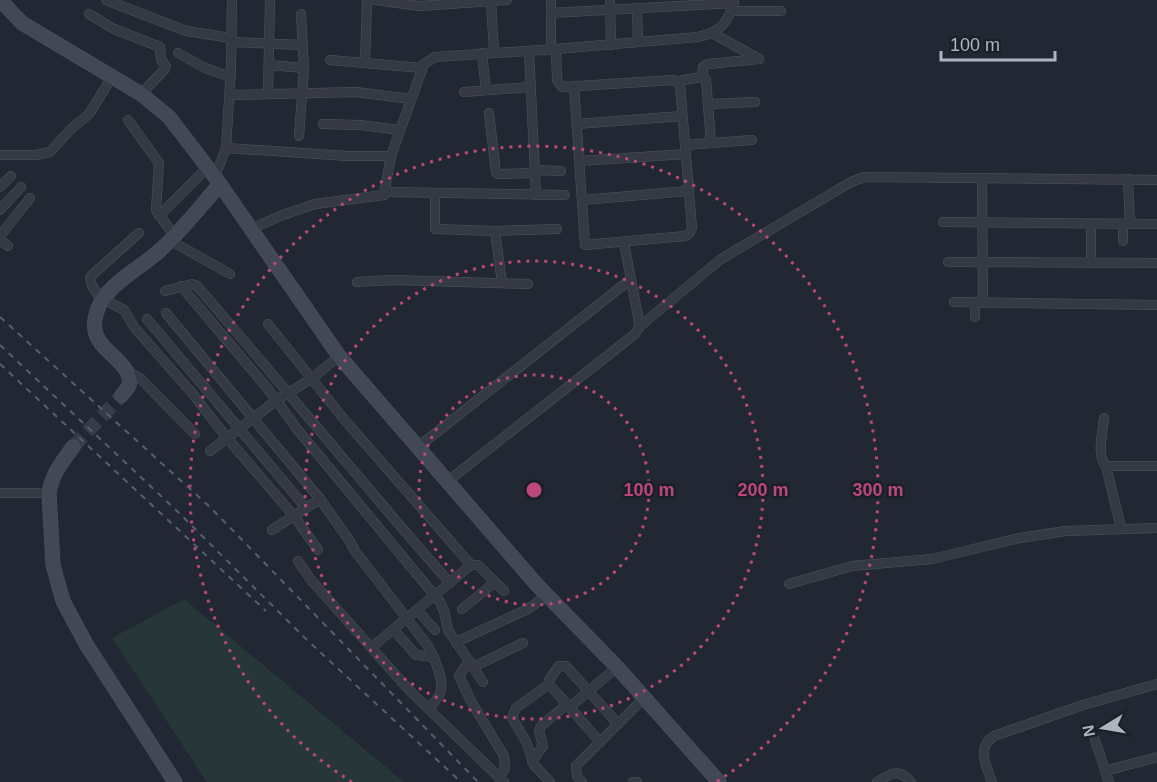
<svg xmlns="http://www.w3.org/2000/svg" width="1157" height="782" font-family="Arial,sans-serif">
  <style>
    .green { fill: #273739 }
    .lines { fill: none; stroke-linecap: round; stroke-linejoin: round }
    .secondary-tunnel { stroke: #363c48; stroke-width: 14; stroke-dasharray: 14 7; stroke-linecap: butt }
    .street-casing { stroke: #4f545f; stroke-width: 10 }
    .secondary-casing { stroke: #4f545f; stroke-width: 15 }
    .street { stroke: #353944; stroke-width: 9 }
    .secondary { stroke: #434857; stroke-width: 14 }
    .rail { stroke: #595f6d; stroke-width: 2; stroke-dasharray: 6 6; stroke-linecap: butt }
    .ring { fill: none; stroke: #bc477a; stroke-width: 3; stroke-dasharray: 3 6 }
    .centre { fill: #bc477a; stroke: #1a1f29; stroke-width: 3 }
    .ring-label { font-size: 18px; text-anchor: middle; font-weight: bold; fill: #bc477a; stroke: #1a1f29; stroke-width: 5; stroke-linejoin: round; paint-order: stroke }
  </style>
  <rect width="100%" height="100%" fill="#212733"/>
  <path class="green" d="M184,599L404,782H207L112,638Z"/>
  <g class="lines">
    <path class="secondary-tunnel" d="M73,447L122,395"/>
    <g class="street-casing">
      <g id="street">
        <path d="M106,0L186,31L231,38"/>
        <path d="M375,0L420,6L507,0"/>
        <path d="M551,0V49"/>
        <path d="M610,0L611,45"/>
        <path d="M491,1L494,52"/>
        <path d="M637,9L638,42"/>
        <path d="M731,11H781"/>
        <path d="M551,13L734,3"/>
        <path d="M89,14L114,29L160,47L161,60L166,66L165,69L141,94"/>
        <path d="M712,33L759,59"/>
        <path d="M231,42L303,45"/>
        <path d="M556,49L557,80L562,87L673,80L680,85L692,228L689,234L685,236L585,245L574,86"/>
        <path d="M529,51L536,195"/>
        <path d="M178,53L205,68L231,77"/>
        <path d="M482,53L486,90"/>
        <path d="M330,60L422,68"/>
        <path d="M365,63L367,0"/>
        <path d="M269,65L304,68"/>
        <path d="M702,77L703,67L708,64L759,59"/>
        <path d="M678,81L702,77L706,79L711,143"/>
        <path d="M464,92L531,87"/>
        <path d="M268,94L270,0"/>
        <path d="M230,95L356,92L411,99"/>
        <path d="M709,104L755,102"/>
        <path d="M489,113L496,173L499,174L535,173"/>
        <path d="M128,120L159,163L156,210L175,237"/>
        <path d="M323,124L360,125L400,130"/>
        <path d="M577,124L682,116"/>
        <path d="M299,136L304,68L301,14"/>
        <path d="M685,145L752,140"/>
        <path d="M226,148L348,156H391"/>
        <path d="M0,155H36L50,152L71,129L89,114L112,77"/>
        <path d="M580,161L686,154"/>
        <path d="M535,170L561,171"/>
        <path d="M215,177L226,148L231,67L232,0"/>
        <path d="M982,178L983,303"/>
        <path d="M1128,179L1130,224"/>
        <path d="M0,187L11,176"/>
        <path d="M385,192L565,195"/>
        <path d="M435,193V229L495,231L557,229"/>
        <path d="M582,200L688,191"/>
        <path d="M0,210L21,187"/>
        <path d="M159,216L208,167"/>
        <path d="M943,222L1157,224"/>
        <path d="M1091,224V263"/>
        <path d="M1123,224V241"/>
        <path d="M251,229L280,216L315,204L384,195L391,156L424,64L435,57L556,49L698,37C720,32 729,23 734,0"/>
        <path d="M495,231L502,283"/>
        <path d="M0,236L30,198"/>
        <path d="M0,240L8,246"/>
        <path d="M171,241L230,274"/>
        <path d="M948,262L1157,263"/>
        <path d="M357,282L394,280L528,284"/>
        <path d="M181,286L268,389L297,429L440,602L444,611L448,630L483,682"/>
        <path d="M165,291L192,284L197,286C283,385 364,486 450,583"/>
        <path d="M105,295L109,302L124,310L134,327L192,393L227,438L294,516L318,550"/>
        <path d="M102,300L92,286L90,278L93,274L139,233"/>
        <path d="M954,302L1157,305"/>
        <path d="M166,313L320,499L349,540L355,551L428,646C434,657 445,681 440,693C438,699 432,704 429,709"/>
        <path d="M975,317V303"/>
        <path d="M147,319L306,508"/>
        <path d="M268,324L343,418L471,565"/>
        <path d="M639,327L721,259L851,182L864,177L1157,180"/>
        <path d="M126,370L141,379L195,434"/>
        <path d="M1104,418C1103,431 1096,456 1106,466H1157"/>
        <path d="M418,447L631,279"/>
        <path d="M210,451L277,400L311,379L339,356"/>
        <path d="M1106,466L1121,528"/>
        <path d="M448,481L635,334L639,327L638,316L624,243"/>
        <path d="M0,493H49"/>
        <path d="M272,530L320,499"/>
        <path d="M298,561L311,580L409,690L504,782"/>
        <path d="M789,584L852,566L932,559L1020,538L1065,531L1157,528"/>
        <path d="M462,609L495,582"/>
        <path d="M417,610L435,630"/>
        <path d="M394,630L416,655L434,657"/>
        <path d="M456,642L528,609L547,595"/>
        <path d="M372,647L471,565H478L504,591"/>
        <path d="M469,661L459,676L472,703L504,756L505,768L499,778"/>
        <path d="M473,667L523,643"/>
        <path d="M549,684L516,708L512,718L526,741L534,765L550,782"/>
        <path d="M570,707L617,667"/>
        <path d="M1095,740L1109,782"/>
        <path d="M600,742L549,684V680L559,666H566L618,724"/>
        <path d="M532,761L543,746L539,731L541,726L567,704"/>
        <path d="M1105,771L1157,757"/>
        <path d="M582,782L577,776L576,766L644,698"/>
        <path d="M633,782H637"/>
        <path d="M877,782C891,773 900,768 911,782"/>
        <path d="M992,782C986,765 976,748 994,736L1083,705L1157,684"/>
      </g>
    </g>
    <g class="secondary-casing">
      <g id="secondary">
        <path d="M0,0L22,23L141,94L169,117L215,177L339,356L537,585L617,667L719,782"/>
        <path d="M122,395L129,386C134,363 98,352 95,330C93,319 98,305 105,296C117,280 142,266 158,252C181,232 200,207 220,184"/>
        <path d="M73,447C62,462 52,474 49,493L53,565L63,601L86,644L175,782"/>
      </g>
    </g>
    <use href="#street" class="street"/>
    <use href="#secondary" class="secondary"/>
    <g class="rail">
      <path d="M0,317L210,507L478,782"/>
      <path d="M0,345L177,511L307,640L461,782"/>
      <path d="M0,364L266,611"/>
    </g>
  </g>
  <g class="ring">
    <circle cx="534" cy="490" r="115"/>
    <circle cx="534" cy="490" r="229"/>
    <path d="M352 782A344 344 0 1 1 716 782"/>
  </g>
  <circle cx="534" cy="490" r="9" class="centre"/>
  <g class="ring-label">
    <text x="649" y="496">100 m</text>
    <text x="763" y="496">200 m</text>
    <text x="878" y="496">300 m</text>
  </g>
  <g transform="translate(1103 728) rotate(259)" stroke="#1a1f29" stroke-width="4.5" paint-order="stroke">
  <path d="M0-4.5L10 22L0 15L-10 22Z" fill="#afb4c1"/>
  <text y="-9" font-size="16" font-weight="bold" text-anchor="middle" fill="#afb4c1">N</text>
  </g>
  <path d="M941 51v9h114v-9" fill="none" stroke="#afb4c1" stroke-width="3"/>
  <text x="950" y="51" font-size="18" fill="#afb4c1" stroke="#1a1f29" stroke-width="4.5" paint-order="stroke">100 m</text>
</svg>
